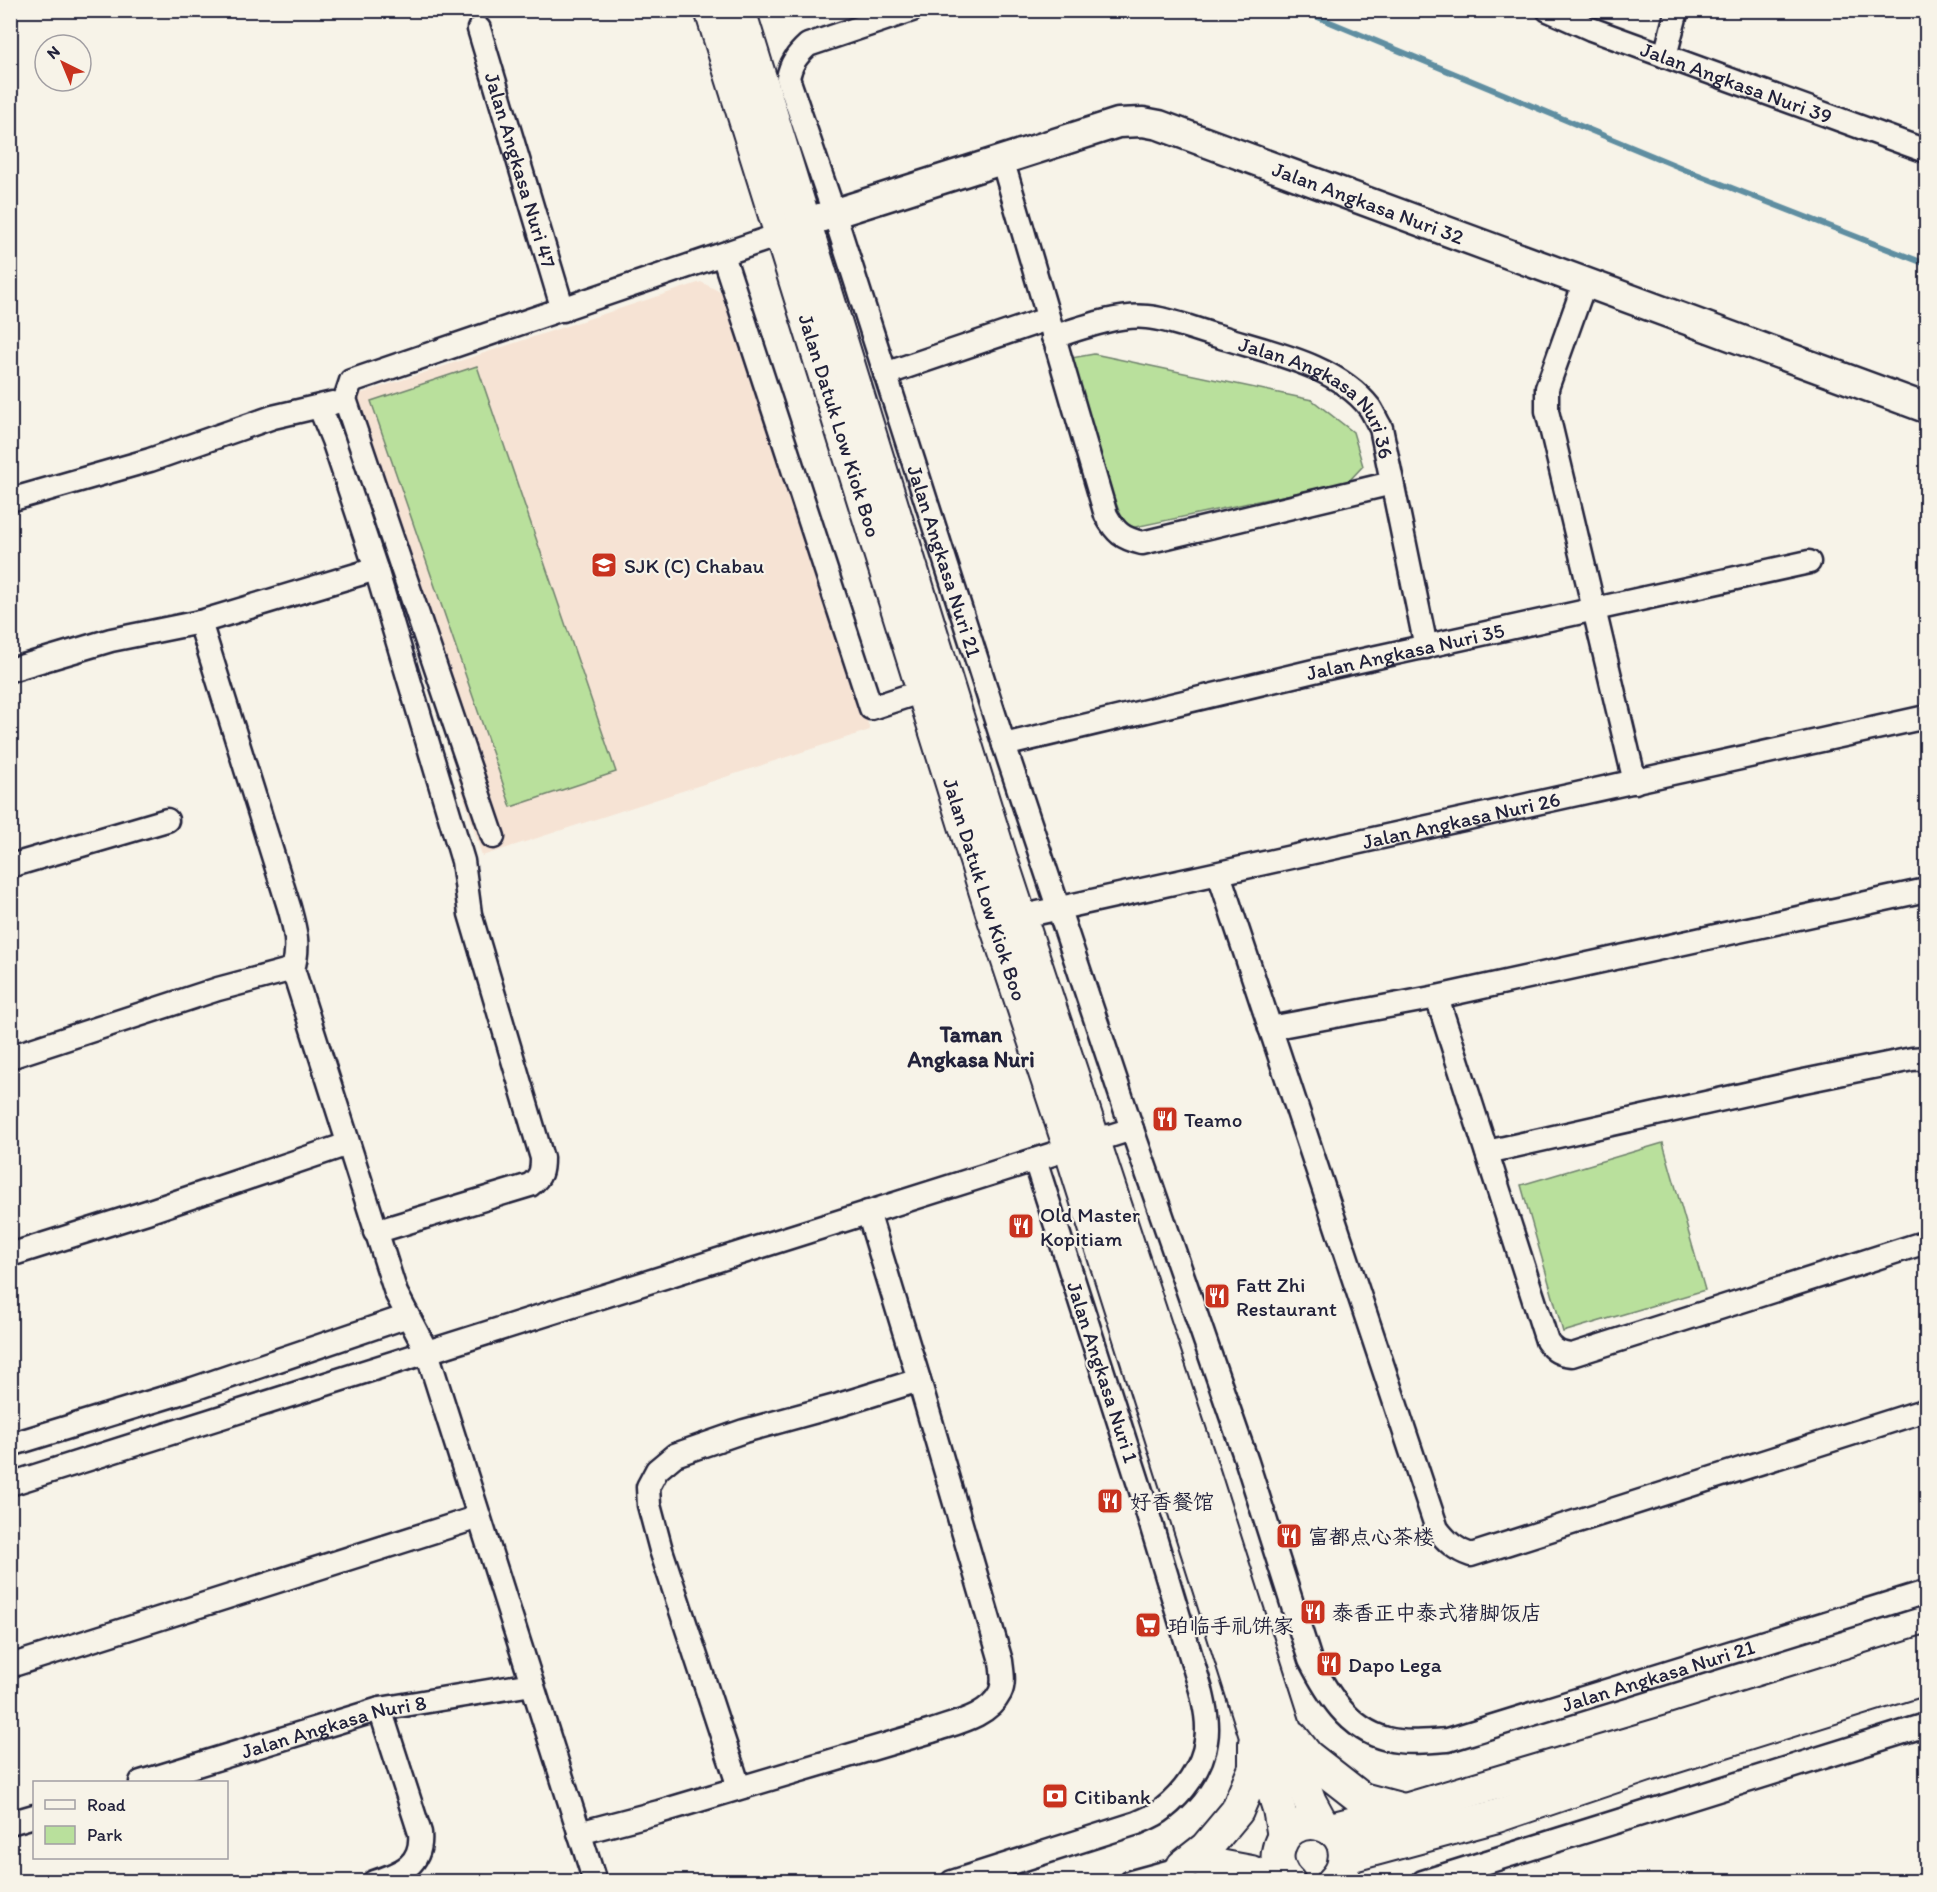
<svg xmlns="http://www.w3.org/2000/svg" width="1937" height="1892" font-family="Itim,'LXGW WenKai TC',sans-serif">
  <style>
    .built { fill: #f6e3d4 }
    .green { fill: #b9e09c; stroke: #6e816c; stroke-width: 1.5 }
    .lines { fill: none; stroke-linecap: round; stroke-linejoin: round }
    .stream { stroke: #5f8ea1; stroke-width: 6 }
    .minor-casing { stroke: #22223b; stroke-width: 27 }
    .tertiary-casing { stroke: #22223b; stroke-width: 33 }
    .secondary-casing { stroke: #22223b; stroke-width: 36 }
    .minor { stroke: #f7f3e8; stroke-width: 22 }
    .tertiary { stroke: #f7f3e8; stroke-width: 28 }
    .secondary { stroke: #f7f3e8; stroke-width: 32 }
    .labels { text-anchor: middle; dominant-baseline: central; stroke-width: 4.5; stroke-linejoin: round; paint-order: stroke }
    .street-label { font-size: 21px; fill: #22223b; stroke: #f7f3e8 }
    .poi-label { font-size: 21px; fill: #22223b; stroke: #f7f3e8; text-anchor: start }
    .neighbourhood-label { font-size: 22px; font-weight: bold; fill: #22223b; stroke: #f7f3e8 }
  </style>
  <rect width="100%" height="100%" fill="#f7f3e8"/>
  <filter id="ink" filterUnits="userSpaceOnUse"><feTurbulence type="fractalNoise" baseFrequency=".0167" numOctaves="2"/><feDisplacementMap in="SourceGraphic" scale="12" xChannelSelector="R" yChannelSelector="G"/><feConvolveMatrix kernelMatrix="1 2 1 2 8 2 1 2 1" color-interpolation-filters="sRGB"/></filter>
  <g filter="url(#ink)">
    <path class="built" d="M701,282L730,297L870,730L482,856L341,400Z"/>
    <g class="green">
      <path d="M1094,354L1312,400L1353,432L1363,466L1348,482L1126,529L1060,360Z"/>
      <path d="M477,366L616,772L511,807L371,401Z"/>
      <path d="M1663,1143L1705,1290L1563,1332L1521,1185Z"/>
    </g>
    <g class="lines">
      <path class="stream" d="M1301,10L1696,174L1926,264"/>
      <g class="minor-casing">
        <g id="minor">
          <path id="s1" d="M912,10L808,45C797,55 791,63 788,78L834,213L1004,745L1134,1135L1247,1462L1310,1660C1327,1693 1348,1729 1387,1739C1406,1744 1429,1741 1448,1740L1926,1592"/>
          <path id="s2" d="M1548,10L1591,29L1926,151"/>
          <path id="s3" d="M479,29L563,310"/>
          <path d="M1665,56L1677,10"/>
          <path d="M1002,159L1106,515C1116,533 1122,538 1142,543L1392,483"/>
          <path d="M723,255L871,708L938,686"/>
          <path d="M1585,282L1547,388V411L1635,782"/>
          <path id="s4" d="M1053,337C1081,328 1118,314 1147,317C1171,319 1195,330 1218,336C1268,352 1336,364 1370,408C1374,414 1377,422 1381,428L1426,647"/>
          <path d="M885,374L1047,319"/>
          <path d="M320,408L333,440L376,569L463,861L470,914L542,1158C542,1171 541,1177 530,1185L375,1232"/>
          <path d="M10,500L150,460L273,417L333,403"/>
          <path d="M200,622L289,907C295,929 300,946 293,969L396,1293L427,1352L595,1882"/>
          <path d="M10,670L111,640L200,622L376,569"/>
          <path id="s5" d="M1004,745L1318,670L1809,562"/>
          <path d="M493,837L345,399L351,381L779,235"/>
          <path d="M10,866L167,820"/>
          <path d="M1219,874L1437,1529C1447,1542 1456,1550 1471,1555L1926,1410"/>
          <path id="s6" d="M1006,920L1926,717"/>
          <path d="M1437,997L1547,1341C1554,1351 1560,1354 1572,1355L1926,1242"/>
          <path d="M1270,1028L1437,997L1926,890"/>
          <path d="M10,1057L218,989L293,969"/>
          <path d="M1487,1152L1799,1082L1912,1059L1926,1058"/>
          <path d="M10,1255L147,1212L348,1144"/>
          <path d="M10,1445L193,1389L408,1316"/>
          <path d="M10,1484L1132,1129"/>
          <path d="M10,1666L479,1517"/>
          <path id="s7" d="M141,1782L380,1709L532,1684"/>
          <path d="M739,1787L661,1550L649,1505L648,1487L657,1470L675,1455L744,1431L839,1405L919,1380"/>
          <path d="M10,1823L34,1816"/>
          <path d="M579,1833L659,1812L932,1731C954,1723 988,1717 1000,1693C1005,1683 1002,1671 1001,1661L919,1380L868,1212"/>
          <path d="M374,1882C401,1873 423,1865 420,1833L380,1709"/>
          <path d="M952,1882L1137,1823C1145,1819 1155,1816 1162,1810C1183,1794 1203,1767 1206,1741C1209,1724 1205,1707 1201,1690L1141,1491L1035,1160"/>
          <path d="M1131,1882L1197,1864"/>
          <path d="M1423,1882L1926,1725"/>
        </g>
      </g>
      <g class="tertiary-casing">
        <g id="tertiary">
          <path id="s8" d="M804,223L1118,123L1143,122L1159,125L1926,408"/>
        </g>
      </g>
      <g class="secondary-casing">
        <g id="secondary">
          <path id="s9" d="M711,10L995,922L1070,1148L1279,1809L1284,1836"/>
          <path d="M739,10L1002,862L1204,1475L1298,1770L1310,1802L1322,1824"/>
          <path d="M1292,1737L1307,1756L1362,1799L1403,1810"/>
          <path d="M1331,1829L1405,1810L1675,1730L1926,1652"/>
          <path d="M1345,1857L1497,1816L1648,1765L1926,1678"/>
          <path d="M1203,1863L1251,1872L1276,1882"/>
          <path d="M1183,1866L1206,1848L1237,1811L1255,1768V1743"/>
          <path d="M1289,1882C1281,1875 1276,1863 1278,1852C1286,1806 1353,1819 1344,1862C1343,1870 1339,1876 1333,1882"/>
        </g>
      </g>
      <use href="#minor" class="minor"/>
      <use href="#tertiary" class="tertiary"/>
      <use href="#secondary" class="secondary"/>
    </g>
  </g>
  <defs>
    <g id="school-square" transform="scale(1.35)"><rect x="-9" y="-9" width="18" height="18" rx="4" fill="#c8321e" stroke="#f7f3e8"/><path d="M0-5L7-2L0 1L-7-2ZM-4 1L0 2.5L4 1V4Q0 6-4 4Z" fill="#fff"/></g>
    <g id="restaurant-square" transform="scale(1.35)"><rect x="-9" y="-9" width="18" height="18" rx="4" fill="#c8321e" stroke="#f7f3e8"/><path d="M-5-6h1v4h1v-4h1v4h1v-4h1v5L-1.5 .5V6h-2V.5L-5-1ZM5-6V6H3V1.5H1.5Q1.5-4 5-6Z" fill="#fff"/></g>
    <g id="supermarket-square" transform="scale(1.35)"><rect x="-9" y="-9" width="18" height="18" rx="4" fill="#c8321e" stroke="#f7f3e8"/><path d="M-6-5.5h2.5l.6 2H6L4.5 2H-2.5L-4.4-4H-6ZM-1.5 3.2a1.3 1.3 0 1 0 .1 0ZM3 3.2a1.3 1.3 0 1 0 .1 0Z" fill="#fff"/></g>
    <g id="bank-square" transform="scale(1.35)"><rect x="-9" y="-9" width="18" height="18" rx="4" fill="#c8321e" stroke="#f7f3e8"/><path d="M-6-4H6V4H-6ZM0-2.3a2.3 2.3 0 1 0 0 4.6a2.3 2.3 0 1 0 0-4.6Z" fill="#fff"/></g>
  </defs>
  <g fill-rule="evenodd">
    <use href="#school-square" x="604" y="565"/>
    <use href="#restaurant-square" x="1165" y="1119"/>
    <use href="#restaurant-square" x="1021" y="1226"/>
    <use href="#restaurant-square" x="1217" y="1296"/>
    <use href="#restaurant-square" x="1110" y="1501"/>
    <use href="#restaurant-square" x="1289" y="1536"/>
    <use href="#restaurant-square" x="1313" y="1612"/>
    <use href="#supermarket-square" x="1148" y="1625"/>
    <use href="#restaurant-square" x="1329" y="1664"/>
    <use href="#bank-square" x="1055" y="1796"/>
  </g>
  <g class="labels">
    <g class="street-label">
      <text stroke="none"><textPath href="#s2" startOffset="202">Jalan Angkasa Nuri 39</textPath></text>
      <text stroke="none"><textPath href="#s3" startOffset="147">Jalan Angkasa Nuri 47</textPath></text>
      <text stroke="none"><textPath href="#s8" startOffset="594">Jalan Angkasa Nuri 32</textPath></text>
      <text stroke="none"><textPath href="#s4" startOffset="294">Jalan Angkasa Nuri 36</textPath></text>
      <text stroke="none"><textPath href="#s9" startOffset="435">Jalan Datuk Low Kiok Boo</textPath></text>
      <text stroke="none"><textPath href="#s1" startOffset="657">Jalan Angkasa Nuri 21</textPath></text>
      <text stroke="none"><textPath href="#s5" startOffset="412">Jalan Angkasa Nuri 35</textPath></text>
      <text stroke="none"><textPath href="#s6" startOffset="466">Jalan Angkasa Nuri 26</textPath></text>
      <text stroke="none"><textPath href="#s9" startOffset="921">Jalan Datuk Low Kiok Boo</textPath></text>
      <text transform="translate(1103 1372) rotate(72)">Jalan Angkasa Nuri 1</text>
      <text stroke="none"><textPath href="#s1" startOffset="2210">Jalan Angkasa Nuri 21</textPath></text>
      <text stroke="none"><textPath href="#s7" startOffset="201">Jalan Angkasa Nuri 8</textPath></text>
    </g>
    <g class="poi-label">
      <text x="624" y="565">SJK (C) Chabau</text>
      <text x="1184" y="1119">Teamo</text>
      <text x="1040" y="1214">Old Master<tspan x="1040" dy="24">Kopitiam</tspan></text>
      <text x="1236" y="1284">Fatt Zhi<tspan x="1236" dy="24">Restaurant</tspan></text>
      <text x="1130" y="1501">好香餐馆</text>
      <text x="1308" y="1536">富都点心茶楼</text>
      <text x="1332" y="1612">泰香正中泰式猪脚饭店</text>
      <text x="1168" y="1625">珀临手礼饼家</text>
      <text x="1348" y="1664">Dapo Lega</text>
      <text x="1074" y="1796">Citibank</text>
    </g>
    <g class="neighbourhood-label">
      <text x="971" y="1034">Taman<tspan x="971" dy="25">Angkasa Nuri</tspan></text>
    </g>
  </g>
  <rect width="1937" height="1892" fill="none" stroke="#f7f3e8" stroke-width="36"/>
  <rect x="18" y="18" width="1901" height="1856" fill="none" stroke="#22223b" stroke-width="2" filter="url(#ink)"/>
  <rect x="33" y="1781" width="195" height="78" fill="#f7f3e8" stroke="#a29fa3" stroke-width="1.5"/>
  <rect x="45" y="1800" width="30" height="9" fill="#f7f3e8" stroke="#a29fa3" stroke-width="1.5"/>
  <text x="87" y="1811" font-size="18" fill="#22223b">Road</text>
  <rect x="45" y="1826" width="30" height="18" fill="#b9e09c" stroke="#a29fa3" stroke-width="1.5"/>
  <text x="87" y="1841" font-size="18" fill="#22223b">Park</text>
  <g transform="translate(63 63) rotate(317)"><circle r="28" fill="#f7f3e8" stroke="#a29fa3" stroke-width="1.5"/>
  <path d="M0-4.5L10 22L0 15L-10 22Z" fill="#c8321e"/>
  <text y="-9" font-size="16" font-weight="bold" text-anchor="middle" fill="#22223b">N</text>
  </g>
</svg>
